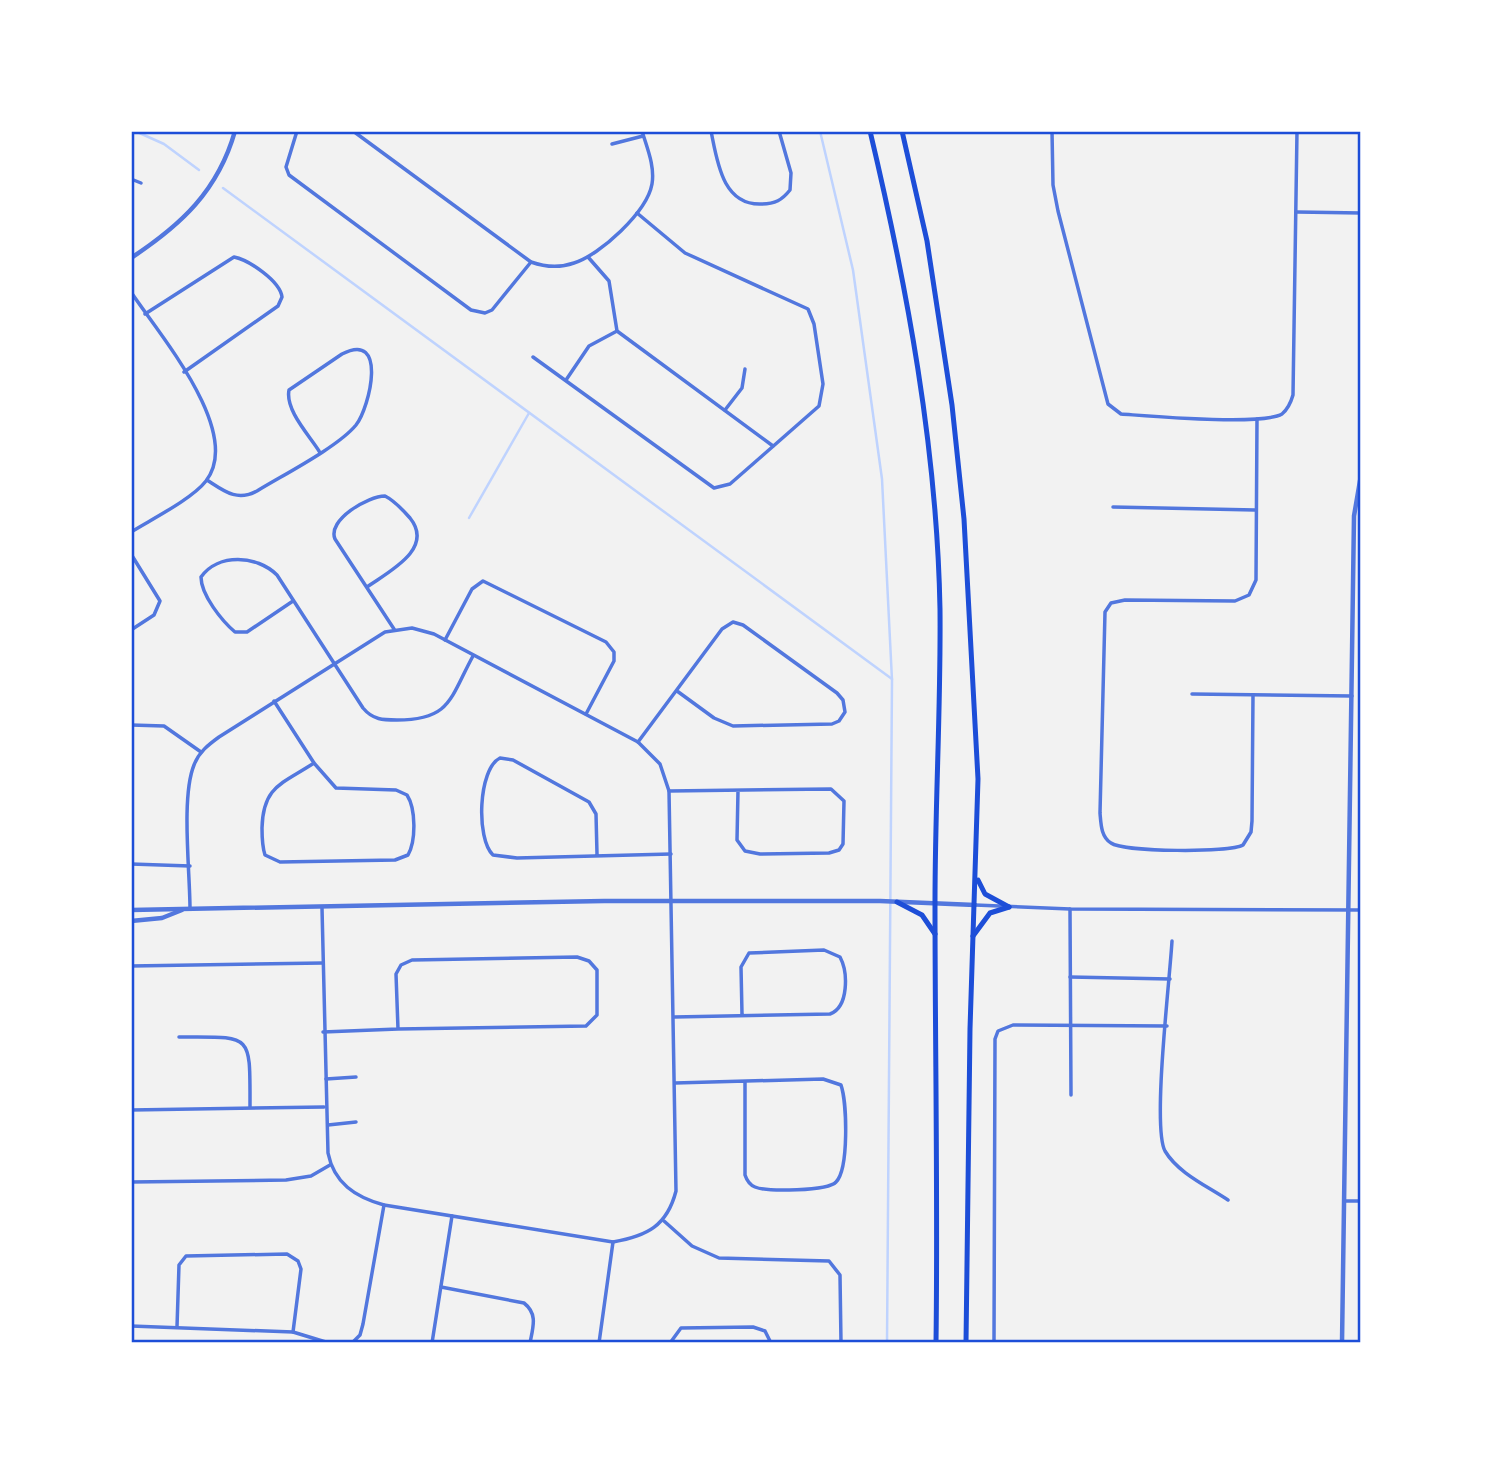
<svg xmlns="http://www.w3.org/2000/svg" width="1492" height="1474" font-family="Roboto,sans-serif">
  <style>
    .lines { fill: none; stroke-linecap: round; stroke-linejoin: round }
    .stream { stroke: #bfd3fe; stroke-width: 2.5 }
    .minor { stroke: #5277de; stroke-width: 3.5 }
    .tertiary { stroke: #5277de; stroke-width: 4.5 }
    .secondary { stroke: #1d4ed8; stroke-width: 5 }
    .neatline { fill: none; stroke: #1d4ed8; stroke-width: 2.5 }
  </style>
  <rect width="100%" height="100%" fill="#f2f2f2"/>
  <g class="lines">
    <g class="stream">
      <path d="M135,131L164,144L199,170"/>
      <path d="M820,131L853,270L882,479L892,680L887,1343"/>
      <path d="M223,188L892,679"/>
      <path d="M469,518L529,413"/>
    </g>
    <g class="minor">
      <path d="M297,131L286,167L289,175L471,310L485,313L492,310L531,262"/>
      <path d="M353,131L531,262C545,267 560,268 574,263C600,255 647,212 652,184C655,166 647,148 642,131"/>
      <path d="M711,131C717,160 722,206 762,204C775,204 782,200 790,190L791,173L779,131"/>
      <path d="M1052,131L1053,185L1058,211L1108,404L1121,414C1150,416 1261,426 1282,414C1288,409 1291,402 1293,395L1297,131"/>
      <path d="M612,144L643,136"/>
      <path d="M131,179L141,183"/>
      <path d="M1297,212L1361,213"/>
      <path d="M588,257L609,281L617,331L773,446"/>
      <path d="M131,292C158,333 244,432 206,481C192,499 152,519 131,532"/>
      <path d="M145,314L234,257C249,260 280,281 282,297L278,306L184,372"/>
      <path d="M533,357L714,488L730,484L819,406L823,384L814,324L808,309L685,253L637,213"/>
      <path d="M566,380L589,346L617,331"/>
      <path d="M725,410L742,388L745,369"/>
      <path d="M207,480C224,491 237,502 257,491C283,475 338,447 356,425C370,407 388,330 342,354L289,390C285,410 309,435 319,451"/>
      <path d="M1113,507L1255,510"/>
      <path d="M131,554L160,601L154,615L131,630"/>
      <path d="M367,587C388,572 435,549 410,518C403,510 395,501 385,496C368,496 327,520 335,539L394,629"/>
      <path d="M293,601L247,632H235C222,621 201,595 201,577C218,553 257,555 277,575L363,708C373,720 383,720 397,720C451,720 450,698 473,656"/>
      <path d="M445,640L472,589L483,581L606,642L614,652V661L586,714"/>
      <path d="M1192,694L1352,696"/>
      <path d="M1253,695L1252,821L1251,832L1243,845C1230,853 1124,852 1111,843C1101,837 1101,824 1100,813L1105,612L1111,603L1125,600L1235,601L1249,595L1256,580L1257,419"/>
      <path d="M274,701L314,763L336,788L396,790L407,795C416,809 416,841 408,855L395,860L280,862L265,855C262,846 262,837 262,828C263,786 282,784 314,763"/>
      <path d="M131,725L164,726L201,752"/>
      <path d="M638,742L722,629L733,622L743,625L837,693L843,700L845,712L839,721L832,724L733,726L714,718L677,691"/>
      <path d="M669,791L831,789L844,801L843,844L839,850L829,853L760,854L745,851L737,840L738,791"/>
      <path d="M597,854L596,814L589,802L513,760L500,758C478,769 476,839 493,855L517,858L671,854"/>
      <path d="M131,864L190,866"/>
      <path d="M975,905L1070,909L1361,910"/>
      <path d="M190,909C190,872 181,797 194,765C199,752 208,745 219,737L385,632L412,628L434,634L638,742L660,764L669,791L676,1191C667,1226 647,1236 613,1242L384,1205C355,1197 334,1183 328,1153L322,908"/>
      <path d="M1070,909L1071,1095"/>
      <path d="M1172,941C1170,978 1152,1127 1165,1151C1178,1173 1207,1186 1228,1200"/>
      <path d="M131,966L323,963"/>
      <path d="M1070,977L1170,979"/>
      <path d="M674,1017L830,1014C849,1007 848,972 840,957L824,950L749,953L741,967L742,1014"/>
      <path d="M323,1032L398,1029L396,974L401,965L412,960L577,957L589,961L597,970V1015L586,1026L398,1029"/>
      <path d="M179,1037C253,1037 250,1032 250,1107"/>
      <path d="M326,1079L356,1077"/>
      <path d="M675,1083L823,1079L841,1085C847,1103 849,1169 836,1182C828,1191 767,1192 755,1187C750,1185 747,1181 745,1175V1082"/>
      <path d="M131,1110L324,1107"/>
      <path d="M328,1125L356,1122"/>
      <path d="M131,1182L286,1180L311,1176L330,1165"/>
      <path d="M1344,1201H1361"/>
      <path d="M664,1221L692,1246L719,1258L829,1261L840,1275L841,1343"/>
      <path d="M441,1287L524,1303C538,1314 533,1327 530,1343"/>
      <path d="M131,1326L293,1332L329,1343"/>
      <path d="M177,1327L179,1265L186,1256L287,1254L298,1261L301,1269L293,1332"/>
      <path d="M352,1343L360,1335L363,1324L384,1205"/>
      <path d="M432,1343L452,1216"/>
      <path d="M599,1343L613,1242"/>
      <path d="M670,1343L681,1328L753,1327L765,1331L771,1343"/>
      <path d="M994,1343L995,1039L998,1031L1013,1025L1167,1026"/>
    </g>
    <g class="tertiary">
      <path d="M131,258C181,225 218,191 235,131"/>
      <path d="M131,910L604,901H880L975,905"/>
      <path d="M131,921L162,918L182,910"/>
      <path d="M1342,1343L1354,516L1361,475"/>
    </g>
    <g class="secondary">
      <path d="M870,131C907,287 937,448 940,609C941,706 935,804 935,902C935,1049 938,1196 936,1343"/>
      <path d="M902,131L927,241L952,405L964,519L978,779L970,1029L966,1343"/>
      <path d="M978,880L985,894L1009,907"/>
      <path d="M897,902L922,915L935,934"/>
      <path d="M973,936L990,913L1009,907"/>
    </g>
  </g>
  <rect width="1492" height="1474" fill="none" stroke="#ffffff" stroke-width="266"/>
  <rect x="133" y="133" width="1226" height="1208" class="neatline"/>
</svg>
